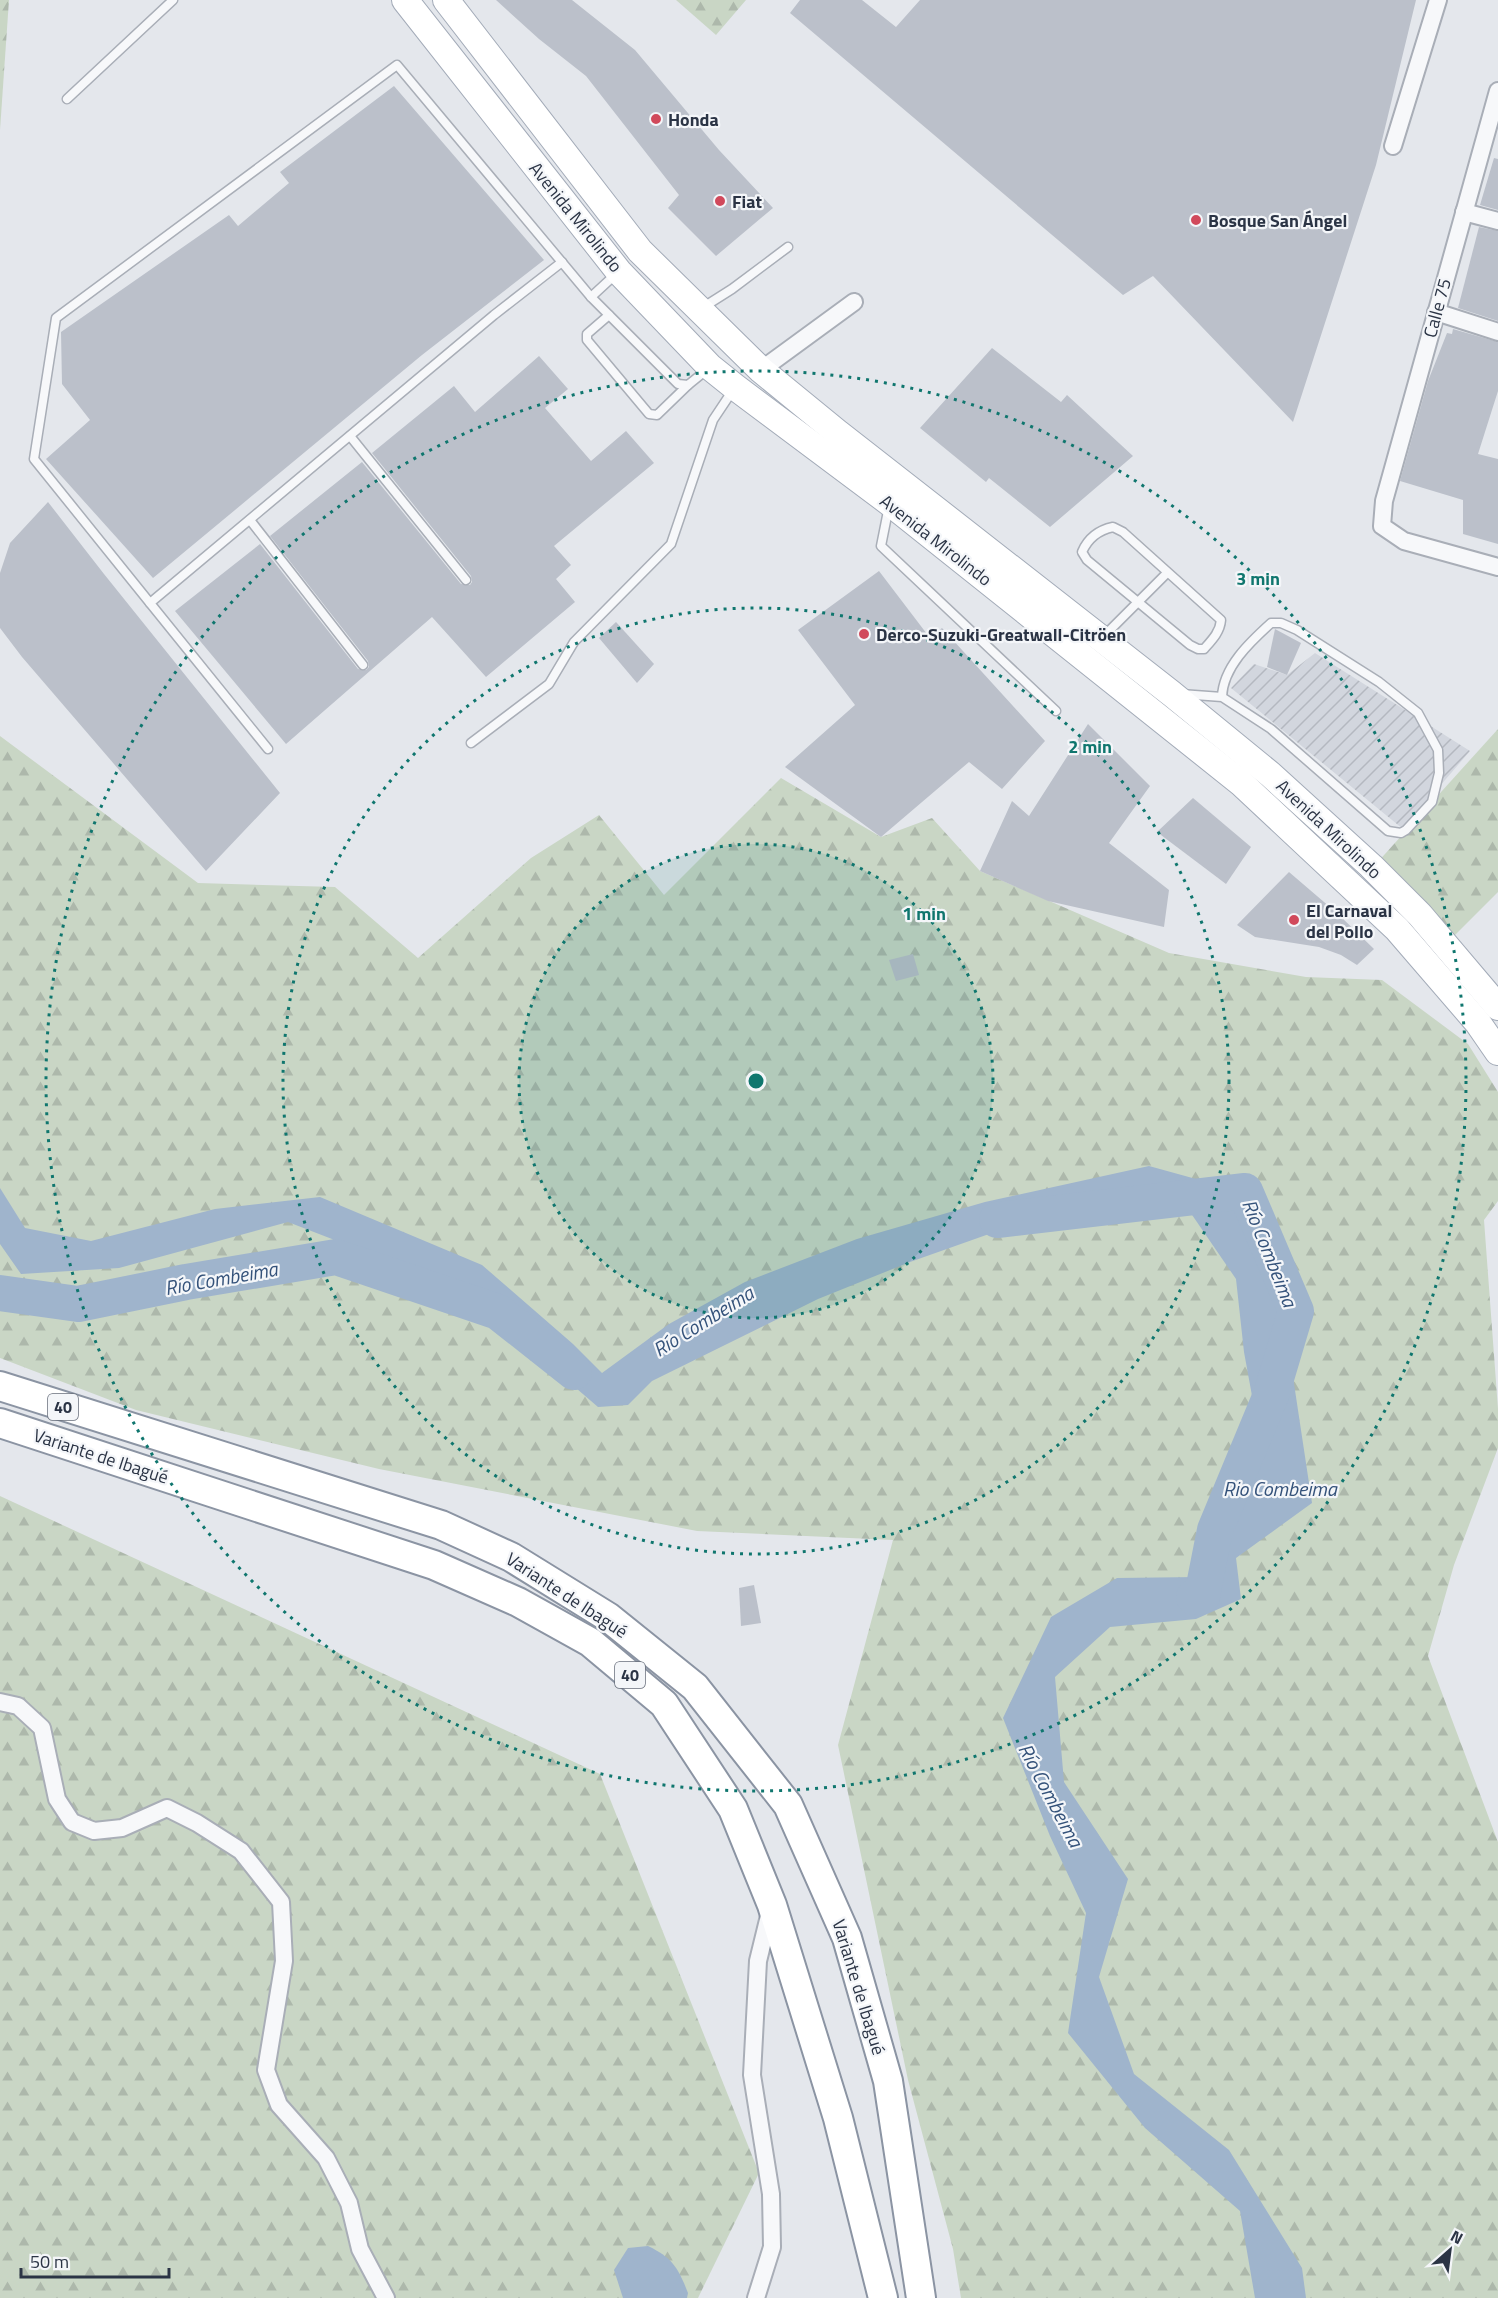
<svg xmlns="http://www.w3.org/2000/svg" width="1498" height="2298" font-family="'Titillium Web',sans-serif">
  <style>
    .industrial { fill: url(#industrial-furrows) }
    .forest { fill: url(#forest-firs) }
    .water { fill: #9fb4cc }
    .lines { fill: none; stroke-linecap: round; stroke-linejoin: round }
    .river { stroke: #9fb4cc; stroke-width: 36 }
    .building { fill: #bbc0ca }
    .lane-casing { stroke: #a9aeb7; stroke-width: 11 }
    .street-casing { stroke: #a9aeb7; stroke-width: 20 }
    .primary-casing { stroke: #a3abb8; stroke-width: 28 }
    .highway-casing { stroke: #8b94a3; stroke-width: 32 }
    .lane { stroke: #f7f8fa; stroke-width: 8 }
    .street { stroke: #f7f8fa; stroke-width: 16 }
    .primary { stroke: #fff; stroke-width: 26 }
    .highway { stroke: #fff; stroke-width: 28 }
    .ring { fill: none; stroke: #0f766e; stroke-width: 3; stroke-dasharray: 3 6 }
    .poi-dot { fill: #d1495b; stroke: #f4f6f9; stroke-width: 2 }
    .labels { text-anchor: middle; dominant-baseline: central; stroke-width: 4.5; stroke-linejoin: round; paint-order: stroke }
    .shield { fill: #f4f6f9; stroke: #676e7b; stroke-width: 1.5 }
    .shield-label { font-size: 16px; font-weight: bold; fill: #2b3445 }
    .poi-label { font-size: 18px; font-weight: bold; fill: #2b3445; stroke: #f4f6f9; text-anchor: start }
    .street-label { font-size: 18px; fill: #2b3445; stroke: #f4f6f9 }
    .water-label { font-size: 20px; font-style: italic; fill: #34527a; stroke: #f4f6f9 }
    .centre { fill: #0f766e; stroke: #f4f6f9; stroke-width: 3 }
    .ring-label { font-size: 18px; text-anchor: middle; font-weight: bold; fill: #0f766e; stroke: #f4f6f9; stroke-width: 4.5; stroke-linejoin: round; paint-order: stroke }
  </style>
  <defs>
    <pattern id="industrial-furrows" width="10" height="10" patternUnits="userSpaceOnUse" patternTransform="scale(1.5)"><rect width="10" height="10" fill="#d2d6de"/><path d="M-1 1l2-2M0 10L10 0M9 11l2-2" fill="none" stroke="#b4b8c0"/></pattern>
    <pattern id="forest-firs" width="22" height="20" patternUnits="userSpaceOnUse" patternTransform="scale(1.5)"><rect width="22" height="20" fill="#c9d6c5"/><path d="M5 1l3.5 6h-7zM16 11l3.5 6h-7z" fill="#adb8ab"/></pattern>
  </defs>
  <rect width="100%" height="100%" fill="#e4e7ec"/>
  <path class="industrial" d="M1315,653L1470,751L1403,829L1231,688L1254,664L1287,675Z"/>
  <g class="forest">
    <path d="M0,0H9L0,130Z"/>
    <path d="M676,0H746L716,35Z"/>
    <path d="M1498,729V892L1440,950L1366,875Z"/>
    <path d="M0,736L198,883L335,887L418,958L531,858L599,815L664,895L781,778L881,837L932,818L980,871L1169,953L1306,977L1382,980L1468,1044L1498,1092V1201L1484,1220L1498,1409V1448L1454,1565L1428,1656L1498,1842V2298H961L953,2249L908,2080L838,1745L893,1540L697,1531L379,1469L136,1410L0,1358Z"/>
    <path d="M0,1496L600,1774L759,2173L698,2298H0Z"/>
  </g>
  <g class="water">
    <path d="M1149,1166L1225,1187L1293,1262V1377L1312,1503L1236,1558L1241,1599L1196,1619L1110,1627L1055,1677L1064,1782L1128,1879L1099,1977L1134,2074L1229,2150L1302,2268L1306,2298H1255L1240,2211L1145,2128L1068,2033L1086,1913L1050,1836L1003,1718L1051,1617L1117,1578L1198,1577L1263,1456L1244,1352L1236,1279L1188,1209L1088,1199L910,1262L818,1299L652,1381L628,1405L598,1407L562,1376L520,1322L419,1303L376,1256L288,1222L119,1268L21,1274L0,1244V1188L25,1228L91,1241L215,1209L320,1197L482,1265L573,1344L602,1373L669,1324L745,1282L857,1239L985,1202Z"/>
    <path d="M648,2246C673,2258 678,2268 688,2293L687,2298H623L614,2270L628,2248Z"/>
  </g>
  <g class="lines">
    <g class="river">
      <path d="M997,1220L1245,1191L1296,1311L1271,1395L1215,1530L1202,1596L1194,1597"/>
      <path d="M0,1293L78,1304L186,1282L336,1257L498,1312L574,1372"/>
    </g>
  </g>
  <g class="building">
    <path d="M496,0H572L635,50L719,150L773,208L716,256L668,208L679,195L586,76L539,39Z"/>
    <path d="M800,0H862L896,27L920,0H1416L1376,165L1293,422L1153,276L1123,295L790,13Z"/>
    <path d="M394,86L544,260L422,355L153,578L46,459L90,420L62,384L61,332L229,215L238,226L289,183L280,172Z"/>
    <path d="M1494,158L1498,159V210L1480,205Z"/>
    <path d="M1479,227L1498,231V321L1458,308Z"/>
    <path d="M1453,329L1498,342V391L1478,454L1498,459V544L1463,534V500L1400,481L1428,381L1447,333L1452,334Z"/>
    <path d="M992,348L1061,402L1067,395L1133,456L1050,527L989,478L986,482L920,428Z"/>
    <path d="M539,356L568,389L545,408L591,461L626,431L654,463L554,546L571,565L556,579L575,602L486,677L432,617L286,744L175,611L260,544L358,669L366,670L369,667L368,661L270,536L362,462L461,584L470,585L472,582L471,576L372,453L454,386L475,412Z"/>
    <path d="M48,502L104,574L280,793L206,871L22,657L0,628V573L10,543Z"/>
    <path d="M879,571L930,638L942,628L1045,741L1002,789L969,762L881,837L785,767L855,705L798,630Z"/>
    <path d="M616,622L654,664L637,683L599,638Z"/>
    <path d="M1275,629L1301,643L1287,675L1267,667Z"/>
    <path d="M1088,724L1150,786L1109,843L1169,890L1164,927L1048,901L980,871L1012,801L1029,816Z"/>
    <path d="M1193,798L1251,847L1226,884L1157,832Z"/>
    <path d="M1289,872L1338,914L1374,949L1357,965L1341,955L1319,947L1255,937L1237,925Z"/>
    <path d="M913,954L919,975L896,981L889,960Z"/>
    <path d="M754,1585L761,1623L741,1626L739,1588Z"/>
  </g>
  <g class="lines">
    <g class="lane-casing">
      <g id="lane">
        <path d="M67,99L173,0"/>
        <path d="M591,297L617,273"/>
        <path d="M702,308L732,289L788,247"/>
        <path d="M609,315L587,334V340L649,414L657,415L688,385"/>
        <path d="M350,436L466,580"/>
        <path d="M889,506L881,546L1056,711"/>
        <path d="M250,520L363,665"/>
        <path d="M1113,527L1123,532L1221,620C1220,632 1212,640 1204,649H1198L1190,645L1087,560L1082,552C1088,538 1099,530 1113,527Z"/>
        <path d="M150,603L34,459L56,318L397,65L591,297L678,384L688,385L709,368"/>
        <path d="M1104,636L1167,573"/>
        <path d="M1181,694L1222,697L1271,729L1388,831L1401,833L1406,830L1432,802L1439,773L1438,750L1418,713L1379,682L1297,630L1281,623H1271C1250,642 1223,667 1222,697"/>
        <path d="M471,743L549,684L574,642L671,544L713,420L733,390"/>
        <path d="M268,749L150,603L494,315L562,262"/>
      </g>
    </g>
    <g class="street-casing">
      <g id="street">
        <path d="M1498,91L1384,501L1382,526L1404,541L1498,567"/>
        <path d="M1393,146L1438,0"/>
        <path d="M1464,212L1498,221"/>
        <path d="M1436,312L1498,332"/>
        <path d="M761,370L854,302"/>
        <path d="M0,1702L18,1706L42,1728L57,1799L72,1822L94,1831L122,1828L167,1808L197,1823L241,1851L281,1902L284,1961L266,2070L279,2105L326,2158L349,2203L360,2249L386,2298"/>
        <path d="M756,2298L772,2247L771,2194L752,2075L758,1961L770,1912"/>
      </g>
    </g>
    <g class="primary-casing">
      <g id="primary">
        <path d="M405,0L619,272L710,367L735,387L890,503L1241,783L1397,929L1478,1023L1498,1052"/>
        <path d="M446,0L640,251L761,370L838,433L1172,694L1271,775L1371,866L1420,915L1498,1007"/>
      </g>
    </g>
    <g class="highway-casing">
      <g id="highway">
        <path d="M0,1386L441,1525L511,1557L608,1617L695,1687L788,1805L847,1938L888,2081L921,2298"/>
        <path d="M0,1423L434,1565L518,1602L590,1642L664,1704L733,1809L772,1905L838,2118L883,2298"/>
      </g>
    </g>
    <use href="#lane" class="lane"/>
    <use href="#street" class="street"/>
    <use href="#primary" class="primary"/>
    <use href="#highway" class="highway"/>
  </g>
  <circle cx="756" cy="1081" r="237" fill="#0f766e" fill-opacity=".12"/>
  <g class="ring">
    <circle cx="756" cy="1081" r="237"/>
    <circle cx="756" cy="1081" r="473"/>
    <circle cx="756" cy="1081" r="710"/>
  </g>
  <g class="poi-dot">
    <circle cx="656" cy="119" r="6"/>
    <circle cx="720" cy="201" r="6"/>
    <circle cx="1196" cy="220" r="6"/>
    <circle cx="864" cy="634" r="6"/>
    <circle cx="1294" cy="920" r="6"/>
  </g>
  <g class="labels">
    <g class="shield">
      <rect x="48" y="1394" width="30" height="26" rx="4.5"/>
      <rect x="615" y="1662" width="30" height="26" rx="4.5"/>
    </g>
    <g class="shield-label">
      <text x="63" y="1407">40</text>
      <text x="630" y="1675">40</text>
    </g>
    <g class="poi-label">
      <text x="668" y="119">Honda</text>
      <text x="732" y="201">Fiat</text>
      <text x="1208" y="220">Bosque San Ángel</text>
      <text x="876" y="634">Derco-Suzuki-Greatwall-Citröen</text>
      <text x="1306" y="910">El Carnaval<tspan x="1306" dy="21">del Pollo</tspan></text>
    </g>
    <g class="street-label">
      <text transform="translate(576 217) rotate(51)">Avenida Mirolindo</text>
      <text transform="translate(1437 308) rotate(-75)">Calle 75</text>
      <text transform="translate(936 540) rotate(38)">Avenida Mirolindo</text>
      <text transform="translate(1329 829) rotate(43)">Avenida Mirolindo</text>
      <text transform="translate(101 1456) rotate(18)">Variante de Ibagué</text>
      <text transform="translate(567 1595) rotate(33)">Variante de Ibagué</text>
      <text transform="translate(859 1987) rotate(73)">Variante de Ibagué</text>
    </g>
    <g class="water-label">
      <text transform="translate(1270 1253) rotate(68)">Río Combeima</text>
      <text transform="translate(221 1278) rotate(-10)">Río Combeima</text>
      <text transform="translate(703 1321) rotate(-32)">Río Combeima</text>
      <text x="1280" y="1488">Rio Combeima</text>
      <text transform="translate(1051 1795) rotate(62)">Río Combeima</text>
    </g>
  </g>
  <circle cx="756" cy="1081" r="9" class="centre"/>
  <g class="ring-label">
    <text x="1258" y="585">3 min</text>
    <text x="1090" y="753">2 min</text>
    <text x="924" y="920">1 min</text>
  </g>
  <g transform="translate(1450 2250) rotate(28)" stroke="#f4f6f9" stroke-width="4.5" paint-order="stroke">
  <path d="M0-4.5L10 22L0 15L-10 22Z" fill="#2b3445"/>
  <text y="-9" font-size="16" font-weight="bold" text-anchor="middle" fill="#2b3445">N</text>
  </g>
  <path d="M21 2268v9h148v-9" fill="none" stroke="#2b3445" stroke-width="3"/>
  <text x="30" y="2268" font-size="18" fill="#2b3445" stroke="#f4f6f9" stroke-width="4.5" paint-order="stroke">50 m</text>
</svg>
